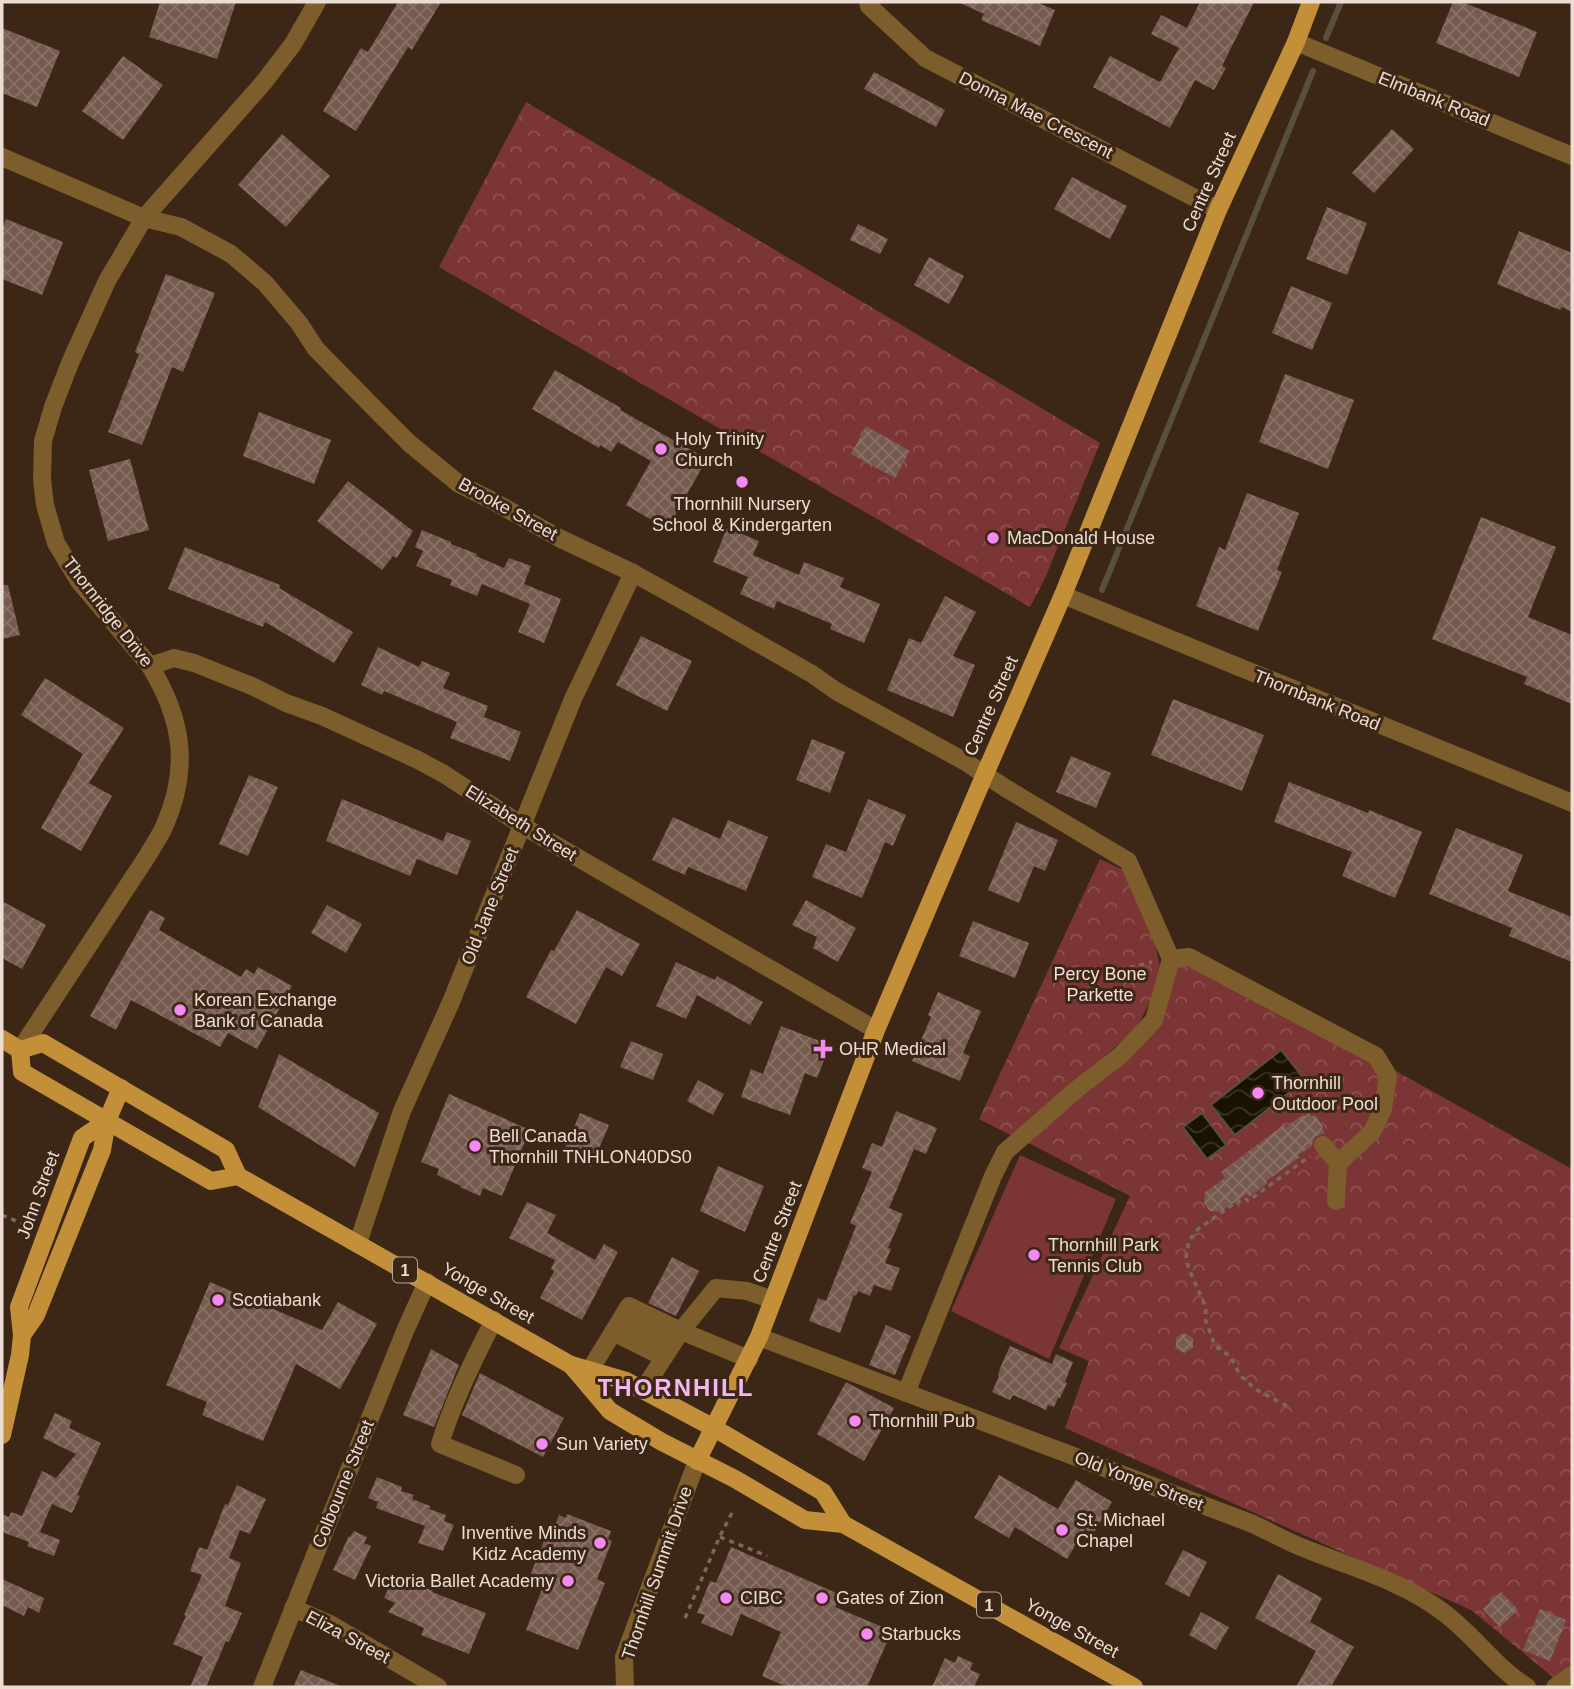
<svg xmlns="http://www.w3.org/2000/svg" width="1574" height="1689" font-family="Helvetica,sans-serif">
  <style>
    .green { fill: #7b3535 }
    .forest { fill: url(#forest-crowns) }
    .water { fill: url(#water-waves); stroke: #584f3f; stroke-width: 2 }
    .lines { fill: none; stroke-linecap: round; stroke-linejoin: round }
    .stream { stroke: #584f3f; stroke-width: 6 }
    .building { fill: url(#building-cross-hatch) }
    .path { stroke: #7b685b; stroke-width: 3.5; stroke-dasharray: 5 5; stroke-linecap: butt }
    .minor { stroke: #7d5d2b; stroke-width: 18 }
    .major { stroke: #c38f39; stroke-width: 18 }
    .poi-dot { fill: #f489f1; stroke: #3c2717; stroke-width: 2.5 }
    .labels { text-anchor: middle; dominant-baseline: central; stroke-width: 6; stroke-linejoin: round; paint-order: stroke }
    .shield { fill: #3c2717; stroke: #b6a69b; stroke-width: 2 }
    .shield-label { font-size: 16px; font-weight: bold; fill: #ebddd3 }
    .street-label { font-size: 18px; fill: #ebddd3; stroke: #3c2717 }
    .poi-label { font-size: 18px; fill: #ebddd3; stroke: #3c2717; text-anchor: start }
    .park-label { font-size: 18px; fill: #f7dddb; stroke: #3c2717 }
    .district-label { font-size: 24px; font-weight: bold; letter-spacing: 2px; fill: #f3b7f0; stroke: #3c2717 }
  </style>
  <defs>
    <pattern id="forest-crowns" width="20" height="18" patternUnits="userSpaceOnUse" patternTransform="scale(1.75)"><rect width="20" height="18" fill="#7b3535"/><path d="M2 6a3 3 0 1 1 6 0M12 15a3 3 0 1 1 6 0" fill="none" stroke="#8e5251"/></pattern>
    <pattern id="water-waves" width="16" height="10" patternUnits="userSpaceOnUse" patternTransform="scale(1.75)"><rect width="16" height="10" fill="#191200"/><path d="M0 5q4-4 8 0t8 0" fill="none" stroke="#3b3424"/></pattern>
    <pattern id="building-cross-hatch" width="8" height="8" patternUnits="userSpaceOnUse" patternTransform="scale(1.75)"><rect width="8" height="8" fill="#765a50"/><path d="M0 0l8 8M0 8l8-8" fill="none" stroke="#8a7168"/></pattern>
  </defs>
  <rect width="100%" height="100%" fill="#3c2717"/>
  <path class="green" d="M1020,1155L1116,1199L1049,1359L951,1311Z"/>
  <g class="forest">
    <path d="M526,102L1100,443L1046,576L1030,607L439,267Z"/>
    <path d="M1100,859L1123,870L1145,918L1155,943L1160,967L1156,990L1136,1029L1012,1136L979,1119Z"/>
    <path d="M1184,953L1572,1169V1687H1565L1471,1610L1065,1428L1089,1361L1059,1348L1130,1196L1025,1141L1150,1032Z"/>
  </g>
  <g class="water">
    <path d="M1281,1050L1305,1080L1235,1135L1211,1105Z"/>
    <path d="M1202,1113L1226,1145L1207,1159L1183,1127Z"/>
  </g>
  <g class="lines">
    <g class="stream">
      <path d="M1326,38L1341,2"/>
      <path d="M1102,590L1313,71"/>
    </g>
  </g>
  <g class="building">
    <path d="M160,2H236L217,59L149,37Z"/>
    <path d="M398,2H441L412,50L408,47L356,131L323,111L361,48L368,52Z"/>
    <path d="M958,2H1036L1055,10L1040,46L981,20L984,14Z"/>
    <path d="M1200,2H1254L1222,66L1226,68L1214,90L1195,80L1170,128L1093,87L1110,56L1160,82L1179,48L1151,34L1161,15L1187,28Z"/>
    <path d="M1453,2H1462L1537,32L1519,77L1436,43Z"/>
    <path d="M2,28L60,51L37,107L2,93Z"/>
    <path d="M123,56L163,85L123,140L82,111Z"/>
    <path d="M874,72L945,110L936,127L864,89Z"/>
    <path d="M1392,129L1414,149L1374,193L1352,173Z"/>
    <path d="M282,134L330,176L286,227L238,185Z"/>
    <path d="M1072,177L1127,206L1110,239L1054,209Z"/>
    <path d="M1327,207L1367,223L1347,275L1306,259Z"/>
    <path d="M6,219L63,242L42,295L2,279V229Z"/>
    <path d="M858,224L888,239L880,254L850,240Z"/>
    <path d="M1519,231L1572,253V312L1562,307L1560,310L1497,284Z"/>
    <path d="M929,257L964,276L949,304L914,285Z"/>
    <path d="M166,274L215,293L183,372L172,367L142,445L108,432L139,354L135,352Z"/>
    <path d="M1291,286L1332,303L1312,350L1272,333Z"/>
    <path d="M555,370L621,408L620,410L707,459L667,529L626,505L651,461L618,442L611,452L600,445L599,448L532,409Z"/>
    <path d="M1285,374L1354,400L1328,469L1259,442Z"/>
    <path d="M259,412L331,440L314,484L243,456Z"/>
    <path d="M866,426L910,451L895,478L851,454Z"/>
    <path d="M130,459L149,530L108,541L89,470Z"/>
    <path d="M348,481L413,531L397,558L393,556L382,570L317,521Z"/>
    <path d="M1247,493L1299,513L1277,570L1282,572L1258,631L1196,606L1219,547L1225,550Z"/>
    <path d="M1481,517L1556,547L1528,617L1572,635V704L1524,684L1527,677L1432,639Z"/>
    <path d="M727,528L759,541L753,555L799,575L804,562L844,578L840,587L880,604L864,643L830,629L832,624L777,601L774,609L740,594L748,577L713,562Z"/>
    <path d="M422,530L451,542V544L477,554L476,556L504,568L509,558L531,566L524,584L561,599L544,643L518,632L530,604L482,584L477,596L450,585L452,580L416,566L423,551L415,547Z"/>
    <path d="M185,547L280,585L279,588L353,632L334,663L265,622L263,627L168,589Z"/>
    <path d="M2,585H8L20,635L2,639Z"/>
    <path d="M945,596L976,612L953,656L975,665L953,717L887,690L909,638L921,643Z"/>
    <path d="M641,636L692,661L667,711L616,685Z"/>
    <path d="M378,647L419,667L422,661L450,673L443,688L488,706L484,717L521,732L510,761L450,738L457,722L384,691L382,695L361,685Z"/>
    <path d="M45,678L124,728L89,783L112,796L81,851L41,828L83,754L21,715Z"/>
    <path d="M1173,699L1264,735L1242,791L1151,755Z"/>
    <path d="M812,739L845,752L830,793L796,780Z"/>
    <path d="M1071,756L1111,773L1096,808L1056,792Z"/>
    <path d="M249,775L278,787L248,856L219,844Z"/>
    <path d="M1289,782L1368,813L1369,810L1422,832L1395,898L1342,876L1352,852L1274,822Z"/>
    <path d="M342,799L443,841L447,832L471,841L457,875L417,859L410,876L326,841Z"/>
    <path d="M868,799L906,815L893,846L885,842L862,898L812,877L826,844L846,852Z"/>
    <path d="M673,817L720,839L728,820L768,837L746,891L688,867L685,875L652,860Z"/>
    <path d="M1016,822L1058,840L1045,871L1034,866L1019,903L988,890Z"/>
    <path d="M1456,828L1523,855L1508,891L1572,917V962L1509,936L1512,928L1429,894Z"/>
    <path d="M806,900L856,928L838,962L813,948L817,937L792,925Z"/>
    <path d="M2,901L46,925L22,969L2,958Z"/>
    <path d="M327,905L362,924L346,953L311,933Z"/>
    <path d="M150,910L165,918L159,930L241,977L246,969L254,974L258,967L292,986L257,1049L228,1033L220,1047L131,1000L116,1030L90,1016Z"/>
    <path d="M577,910L640,944L622,976L606,967L576,1024L526,997L551,950L554,951Z"/>
    <path d="M973,921L1029,943L1015,978L959,956Z"/>
    <path d="M676,962L715,980L717,976L763,1002L750,1025L697,995L686,1019L656,1006Z"/>
    <path d="M938,992L981,1011L963,1053L970,1056L960,1081L912,1061L931,1017L928,1015Z"/>
    <path d="M781,1026L830,1045L817,1078L805,1073L790,1115L741,1097L751,1069L763,1074Z"/>
    <path d="M631,1041L663,1054L653,1080L620,1067Z"/>
    <path d="M279,1054L379,1113L355,1167L258,1107Z"/>
    <path d="M698,1080L724,1094L713,1115L687,1101Z"/>
    <path d="M449,1094L530,1130L502,1196L483,1188L480,1196L460,1187L461,1186L437,1175L439,1169L421,1162Z"/>
    <path d="M896,1111L937,1128L926,1154L914,1149L889,1208L903,1214L888,1248L891,1249L885,1263L900,1268L891,1291L874,1285L870,1296L858,1291L856,1296L854,1295L840,1333L809,1321L818,1298L826,1301L856,1226L850,1223L872,1172L862,1168L872,1143L882,1147Z"/>
    <path d="M580,1113L609,1125L591,1167L563,1153Z"/>
    <path d="M1309,1113L1312,1117L1315,1115L1323,1127L1322,1128L1325,1133L1316,1136L1313,1140L1312,1146L1298,1155L1300,1157L1266,1181L1267,1183L1249,1197L1247,1194L1220,1212L1210,1211L1204,1203L1205,1192L1225,1178L1221,1172L1285,1124L1286,1127L1304,1114L1305,1116Z"/>
    <path d="M718,1166L764,1186L745,1232L700,1211Z"/>
    <path d="M527,1202L556,1215L547,1233L595,1260L604,1244L618,1252L582,1320L540,1298L554,1271L551,1269L555,1260L509,1238Z"/>
    <path d="M672,1257L699,1271L676,1316L648,1303Z"/>
    <path d="M210,1282L322,1330L338,1302L377,1324L340,1389L296,1364L263,1441L202,1415L207,1402L166,1385Z"/>
    <path d="M886,1325L911,1336L895,1375L869,1365Z"/>
    <path d="M1184,1333L1193,1338V1348L1184,1353L1176,1348V1338Z"/>
    <path d="M1010,1346L1052,1364L1056,1354L1073,1362L1065,1382L1067,1383L1060,1398H1058L1054,1407L1048,1405L1046,1410L1013,1395L1010,1400L992,1392L999,1376H998L1000,1368Z"/>
    <path d="M431,1349L459,1365L434,1427L403,1415Z"/>
    <path d="M480,1373L564,1418L543,1457L462,1415Z"/>
    <path d="M846,1382L894,1408L864,1461L817,1434Z"/>
    <path d="M55,1413L72,1421L69,1428L101,1443L77,1495L80,1496L72,1513L52,1504L40,1532L60,1540L54,1556L27,1546L29,1542L2,1532V1514L9,1517L11,1512L22,1516L42,1471L56,1478L76,1454L43,1438Z"/>
    <path d="M999,1475L1058,1509L1076,1480L1112,1502L1093,1534L1085,1529L1067,1559L1015,1527L1009,1538L974,1518Z"/>
    <path d="M377,1477L402,1487L401,1491L414,1495L412,1499L430,1506L429,1509L446,1515L444,1521L454,1525L443,1551L418,1543L425,1526L376,1508L378,1502L368,1498Z"/>
    <path d="M237,1485L266,1499L250,1534L240,1530L229,1558L241,1563L225,1606L242,1613L229,1642L226,1641L206,1687H190L203,1657L173,1644L186,1616L184,1615L202,1575L190,1571L199,1547L207,1550L225,1504L228,1505Z"/>
    <path d="M567,1514L611,1531L608,1539L612,1541L597,1579L605,1583L578,1650L526,1630L544,1584L529,1578L551,1524L555,1526L559,1515L566,1518Z"/>
    <path d="M354,1531L367,1537L364,1543L371,1546L355,1580L333,1570L349,1536L350,1537Z"/>
    <path d="M731,1547L841,1595L835,1607L892,1631L867,1687H787L762,1676L781,1632L741,1614L732,1636L701,1623L705,1615L697,1613L710,1581L716,1583Z"/>
    <path d="M1183,1550L1207,1562L1189,1597L1165,1584Z"/>
    <path d="M1278,1574L1322,1598L1310,1622L1354,1647L1331,1687H1296L1316,1651L1255,1618Z"/>
    <path d="M2,1579L44,1598L39,1613L28,1607L24,1616L2,1605Z"/>
    <path d="M392,1580L410,1589L413,1582L433,1591L432,1592L486,1613L469,1654L421,1635L424,1628L388,1612L395,1603L384,1598Z"/>
    <path d="M1501,1592L1518,1610L1500,1627L1483,1609Z"/>
    <path d="M1540,1609L1566,1620L1550,1661L1523,1650Z"/>
    <path d="M1201,1612L1229,1627L1216,1650L1189,1635Z"/>
    <path d="M958,1656L973,1663L970,1670L980,1674L974,1687H932L945,1658L955,1663Z"/>
    <path d="M301,1670L343,1687H293Z"/>
  </g>
  <g class="lines">
    <g class="path">
      <path d="M1110,972L1152,962"/>
      <path d="M2,1215L28,1226"/>
      <path d="M1287,1406L1255,1389L1240,1375L1230,1356L1215,1346L1205,1319L1206,1308L1189,1269L1186,1257L1189,1240L1198,1229L1238,1201L1239,1202L1245,1198L1248,1201L1310,1156"/>
      <path d="M720,1537L767,1556"/>
      <path d="M685,1618L720,1536L734,1509"/>
    </g>
    <g class="minor">
      <path d="M868,2L869,6L925,58L1218,210"/>
      <path d="M1296,42L1572,156"/>
      <path d="M2,157L144,218L181,227L231,254L265,283L299,323L316,349L378,412L409,443L459,484L491,500L559,538L633,573L698,609L812,674L836,691L964,761L1007,789L1128,861L1171,959L1154,1020L1121,1055L1077,1089L1005,1152L993,1176L906,1393"/>
      <path d="M1063,595L1572,803"/>
      <path d="M150,666L174,658L194,663L254,687L286,703L322,716L418,760L444,774L523,826L876,1030"/>
      <path d="M1171,959L1189,957L1376,1056L1388,1076L1383,1109L1372,1132L1338,1163L1336,1201"/>
      <path d="M20,1050L148,855C153,846 160,836 164,827C190,768 183,720 150,666L79,581L56,543L45,505L42,479L43,441L53,407L70,363L107,281L144,218L264,82L293,44L317,2"/>
      <path d="M1323,1145L1338,1163"/>
      <path d="M358,1243L402,1111L451,1002L573,699L633,573"/>
      <path d="M622,1318L673,1343"/>
      <path d="M494,1320C473,1360 453,1401 440,1444L516,1475"/>
      <path d="M613,1332L663,1357"/>
      <path d="M759,1337L1253,1524C1270,1532 1288,1542 1306,1549C1353,1568 1402,1581 1443,1612C1474,1635 1495,1667 1527,1687"/>
      <path d="M749,1359L681,1331L716,1288L747,1291L773,1300"/>
      <path d="M590,1370L629,1306L681,1331L643,1390"/>
      <path d="M293,1608L330,1624L438,1687"/>
      <path d="M262,1687L405,1331L427,1282"/>
      <path d="M625,1687L624,1657L697,1461"/>
      <path d="M1555,1687L1572,1675"/>
    </g>
    <g class="major">
      <path d="M2,1039L20,1050L43,1043L226,1150L238,1176L571,1365L626,1381L714,1428L823,1492L843,1524"/>
      <path d="M20,1050L22,1072L211,1181L238,1176"/>
      <path d="M22,1335L36,1315L102,1150L107,1121L121,1088"/>
      <path d="M571,1365L610,1411L662,1442L735,1479L805,1520L843,1524L1134,1687"/>
      <path d="M2,1435L20,1355L22,1335L19,1307L82,1138L107,1121"/>
      <path d="M697,1461L759,1337L876,1030L985,774L1063,595L1218,210L1296,42L1311,2"/>
    </g>
  </g>
  <g class="poi-dot">
    <circle cx="661" cy="449" r="7"/>
    <circle cx="742" cy="482" r="7"/>
    <circle cx="993" cy="538" r="7"/>
    <circle cx="180" cy="1010" r="7"/>
    <path d="M819.5 1038.5h7v7h7v7h-7v7h-7v-7h-7v-7h7z"/>
    <circle cx="1258" cy="1093" r="7"/>
    <circle cx="475" cy="1146" r="7"/>
    <circle cx="1034" cy="1255" r="7"/>
    <circle cx="218" cy="1300" r="7"/>
    <circle cx="855" cy="1421" r="7"/>
    <circle cx="542" cy="1444" r="7"/>
    <circle cx="1062" cy="1530" r="7"/>
    <circle cx="600" cy="1543" r="7"/>
    <circle cx="568" cy="1581" r="7"/>
    <circle cx="726" cy="1598" r="7"/>
    <circle cx="822" cy="1598" r="7"/>
    <circle cx="867" cy="1634" r="7"/>
  </g>
  <g class="labels">
    <g class="shield">
      <rect x="393" y="1257.5" width="24" height="25" rx="5"/>
      <rect x="977" y="1592.5" width="24" height="25" rx="5"/>
    </g>
    <g class="shield-label">
      <text x="405" y="1270">1</text>
      <text x="989" y="1605">1</text>
    </g>
    <g class="street-label">
      <text transform="translate(1434 99) rotate(22)">Elmbank Road</text>
      <text transform="translate(1036 115) rotate(27)">Donna Mae Crescent</text>
      <text transform="translate(1209 182) rotate(-66)">Centre Street</text>
      <text transform="translate(508 509) rotate(29)">Brooke Street</text>
      <text transform="translate(108 612) rotate(52)">Thornridge Drive</text>
      <text transform="translate(1317 700) rotate(22)">Thornbank Road</text>
      <text transform="translate(991 706) rotate(-66)">Centre Street</text>
      <text transform="translate(521 823) rotate(32)">Elizabeth Street</text>
      <text transform="translate(490 906) rotate(-68)">Old Jane Street</text>
      <text transform="translate(38 1195) rotate(-70)">John Street</text>
      <text transform="translate(777 1232) rotate(-69)">Centre Street</text>
      <text transform="translate(488 1293) rotate(30)">Yonge Street</text>
      <text transform="translate(1139 1481) rotate(21)">Old Yonge Street</text>
      <text transform="translate(343 1484) rotate(-68)">Colbourne Street</text>
      <text transform="translate(657 1573) rotate(-71)">Thornhill Summit Drive</text>
      <text transform="translate(1072 1628) rotate(29)">Yonge Street</text>
      <text transform="translate(348 1637) rotate(28)">Eliza Street</text>
    </g>
    <g class="poi-label">
      <text x="675" y="439">Holy Trinity<tspan x="675" dy="21">Church</tspan></text>
      <text x="742" y="504" text-anchor="middle">Thornhill Nursery<tspan x="742" dy="21">School &amp; Kindergarten</tspan></text>
      <text x="1007" y="538">MacDonald House</text>
      <text x="194" y="1000">Korean Exchange<tspan x="194" dy="21">Bank of Canada</tspan></text>
      <text x="839" y="1049">OHR Medical</text>
      <text x="1272" y="1083">Thornhill<tspan x="1272" dy="21">Outdoor Pool</tspan></text>
      <text x="489" y="1136">Bell Canada<tspan x="489" dy="21">Thornhill TNHLON40DS0</tspan></text>
      <text x="1048" y="1245">Thornhill Park<tspan x="1048" dy="21">Tennis Club</tspan></text>
      <text x="232" y="1300">Scotiabank</text>
      <text x="869" y="1421">Thornhill Pub</text>
      <text x="556" y="1444">Sun Variety</text>
      <text x="1076" y="1520">St. Michael<tspan x="1076" dy="21">Chapel</tspan></text>
      <text x="586" y="1533" text-anchor="end">Inventive Minds<tspan x="586" dy="21">Kidz Academy</tspan></text>
      <text x="554" y="1581" text-anchor="end">Victoria Ballet Academy</text>
      <text x="740" y="1598">CIBC</text>
      <text x="836" y="1598">Gates of Zion</text>
      <text x="881" y="1634">Starbucks</text>
    </g>
    <g class="park-label">
      <text x="1100" y="974">Percy Bone<tspan x="1100" dy="21">Parkette</tspan></text>
    </g>
    <g class="district-label">
      <text x="676" y="1387">THORNHILL</text>
    </g>
  </g>
  <rect width="1574" height="1689" fill="none" stroke="#ebddd3" stroke-width="7"/>
</svg>
